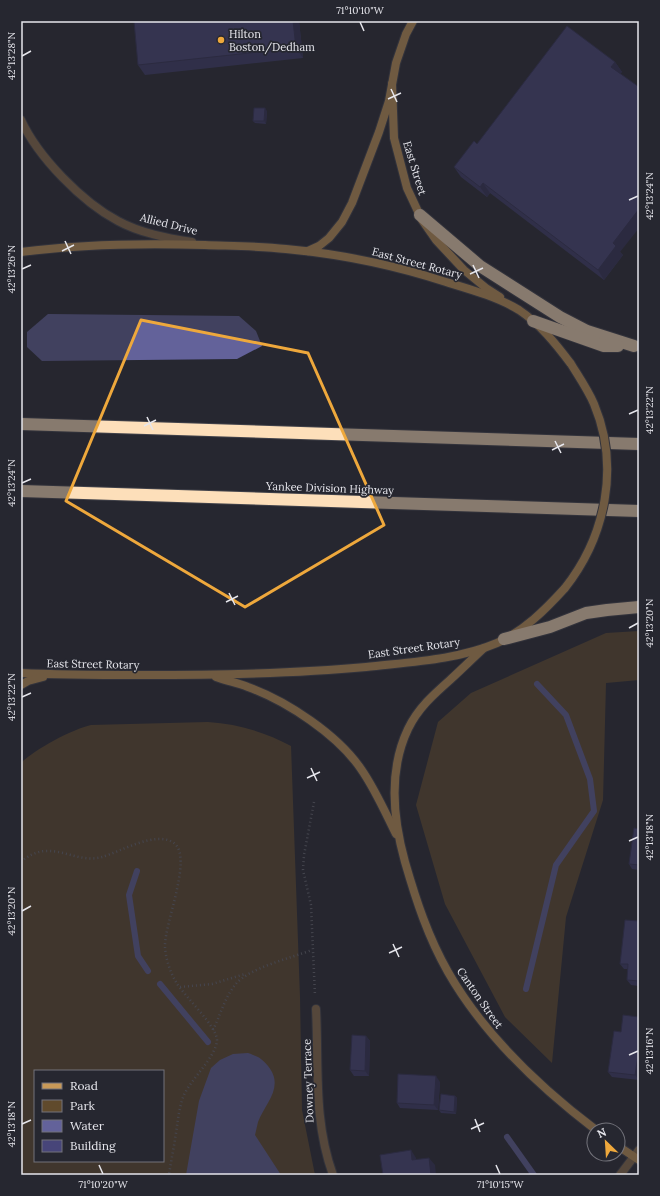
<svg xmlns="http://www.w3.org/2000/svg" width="660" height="1196" font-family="Lora,serif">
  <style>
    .green { fill: #604a2c; fill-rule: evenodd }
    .water { fill: #63629a }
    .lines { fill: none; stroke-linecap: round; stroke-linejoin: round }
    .stream { stroke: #63629a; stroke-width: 6 }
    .street-casing { stroke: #41424a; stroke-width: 10 }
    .secondary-casing { stroke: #41424a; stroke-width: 10 }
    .highway-casing { stroke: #41424a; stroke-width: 14 }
    .path { stroke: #6a6b73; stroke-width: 2.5; stroke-dasharray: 1 3; stroke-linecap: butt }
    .street { stroke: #8e7049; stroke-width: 8 }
    .secondary { stroke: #c89958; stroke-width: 8 }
    .highway { stroke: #fddfba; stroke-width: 12 }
    .secondary-bridge-casing { stroke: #41424a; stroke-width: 10; stroke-linecap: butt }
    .secondary-bridge { stroke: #c89958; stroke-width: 8 }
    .wall { fill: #3d3b68 }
    .shaded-wall { fill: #323055 }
    .building { fill: #474579; stroke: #323055 }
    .marked { fill: none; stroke: #eea83c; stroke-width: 3; stroke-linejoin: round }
    .ticks { fill: none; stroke: #e6e6ec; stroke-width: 1.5 }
    .poi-dot { fill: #eea83c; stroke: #262730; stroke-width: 1.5 }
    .labels { text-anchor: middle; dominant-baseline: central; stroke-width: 3.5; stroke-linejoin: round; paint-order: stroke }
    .poi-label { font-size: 11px; fill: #e6e6ec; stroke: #262730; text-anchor: start }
    .street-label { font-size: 11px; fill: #e6e6ec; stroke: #262730 }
    .neatline { fill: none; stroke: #e6e6ec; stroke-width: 1.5 }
    .ticks-label { font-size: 10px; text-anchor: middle; fill: #e6e6ec }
  </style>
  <rect width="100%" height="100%" fill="#262730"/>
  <g class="green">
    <path d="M639,631V680L606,683L603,800L566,917L552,1063L505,1017L445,904L416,805L438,722L471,693L606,633Z"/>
    <path d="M208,722C238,724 265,732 291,746L300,997L302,1110L315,1175H21V763C35,749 73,729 91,725ZM35,1071H163V1161H35Z"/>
  </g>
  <g class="water">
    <path d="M48,314L239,316L256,331L262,346L237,359L42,361L27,347V332Z"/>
    <path d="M248,1053C259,1057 261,1058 268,1066C285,1087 265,1103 258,1122C257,1126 256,1131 255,1135L281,1175H186L199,1101L211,1068L220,1060L233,1054Z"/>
  </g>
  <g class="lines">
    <g class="stream">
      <path d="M137,871L129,895L138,956L148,971"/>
      <path d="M160,984L208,1042"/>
      <path d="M526,989L556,865L594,811L590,779L566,715L537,684"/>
      <path d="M507,1137L534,1175"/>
    </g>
    <g class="street-casing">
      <g id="street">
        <path d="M21,120C38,157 82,202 118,221C140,233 167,238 192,242"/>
        <path d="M316,1009C319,1066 313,1120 333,1175"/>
        <path d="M620,1175L639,1150"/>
      </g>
    </g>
    <g class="secondary-casing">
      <g id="secondary">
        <path d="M392,84L394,138L407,188L422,220L436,240L464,270L486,288L500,297"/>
        <path d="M308,251L319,246L329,238L342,222L352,203L379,132L389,101L396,63L406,34L413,21"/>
        <path d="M21,252C82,244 144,243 205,245C232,246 259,246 286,249C340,254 394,265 446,282C469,289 498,297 519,310C540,324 556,344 571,364"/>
        <path d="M484,648C473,658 462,669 451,679C434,694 418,708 408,729C388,771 393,819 405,862C416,900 428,937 448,972C484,1035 538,1086 596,1130"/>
        <path d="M21,673C61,675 102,675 142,675C217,675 292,674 366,667C409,662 457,660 497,643C524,631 545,610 565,588"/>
        <path d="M216,677C227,681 238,683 248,687C287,701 338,735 361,769C375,789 385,812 396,834"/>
        <path d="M21,685L28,681L43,677"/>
        <path d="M618,1146L639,1160"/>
      </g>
    </g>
    <g class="highway-casing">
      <g id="highway">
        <path d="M420,215L480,266L560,317L587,331L634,346"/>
        <path d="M533,321L604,346H618"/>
        <path d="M21,424L639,444"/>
        <path d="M21,491L639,511"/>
        <path d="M504,639L550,627L586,613L607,610L639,607"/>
      </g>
    </g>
    <g class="path">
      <path d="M314,802L304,855L303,870L311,905L315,996"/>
      <path d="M21,862C50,836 74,865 102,857C120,852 156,830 174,843C193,857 165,923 165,945C165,957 170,972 176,982C184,996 218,1027 217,1041C215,1058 191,1079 184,1095C179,1107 178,1120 176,1133C174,1147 171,1161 169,1175"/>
      <path d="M180,987L212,984L245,974"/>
      <path d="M213,1030C220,1016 225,997 235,985C248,968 291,958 312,950"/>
    </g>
    <use href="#street" class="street"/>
    <use href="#secondary" class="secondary"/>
    <use href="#highway" class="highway"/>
    <g class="secondary-bridge-casing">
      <path id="secondary-bridge" d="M565,588C606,536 620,466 594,404C588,390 579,377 571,364"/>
    </g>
    <use href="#secondary-bridge" class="secondary-bridge"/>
  </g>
  <g class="wall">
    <path d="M299,21L303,58L145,75L138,65Z"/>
    <path d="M615,62L622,72L620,73V252L623,255L604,280L490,193L487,197L461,177L454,167L477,144Z"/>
    <path d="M267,111L266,124L255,123L253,121Z"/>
    <path d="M639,829V870L632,869L629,864Z"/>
    <path d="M639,921V986L631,985L627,980L628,969H624L620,964Z"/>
    <path d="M639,1017V1080L612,1077L608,1072L621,1032Z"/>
    <path d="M366,1036L370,1041L369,1076H354L350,1070Z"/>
    <path d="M440,1082L438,1110L400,1108L397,1103Z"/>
    <path d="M455,1096L457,1098L456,1114L441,1113L439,1110Z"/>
  </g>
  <g class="shaded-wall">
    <path d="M293,21H299L303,58L296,48Z"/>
    <path d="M615,62L622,72L618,76L611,67Z"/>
    <path d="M265,108L267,111L266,124L264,121Z"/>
    <path d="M483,183L490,193L487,197L480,187Z"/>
    <path d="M639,209V228L620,252L623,255L604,280L598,270L613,243Z"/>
    <path d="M366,1036L370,1041L369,1076L365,1071Z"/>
    <path d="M639,1049V1080L635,1075Z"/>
    <path d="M436,1076L440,1082L438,1110L434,1105Z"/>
    <path d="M455,1096L457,1098L456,1114L454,1112Z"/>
    <path d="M411,1150L416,1158L417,1168L412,1160Z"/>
    <path d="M429,1158L435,1165L436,1175H431Z"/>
  </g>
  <g class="building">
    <path d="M134,21H293L296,48L138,65Z"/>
    <path d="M567,26L615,62L611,67L639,87V209L613,243L616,246L598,270L483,183L480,187L454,167L474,141L477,144Z"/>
    <path d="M254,108H265L264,121H253Z"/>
    <path d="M634,828L639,829V865L629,864Z"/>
    <path d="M625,920L639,921V981L627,980L628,964H620Z"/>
    <path d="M623,1015L639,1017V1049L635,1075L608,1072L614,1031L621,1032Z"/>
    <path d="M352,1035L366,1036L365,1071L350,1070Z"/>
    <path d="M398,1074L436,1076L434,1105L397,1103Z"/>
    <path d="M441,1094L455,1096L454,1112L439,1110Z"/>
    <path d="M411,1150L412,1160L429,1158L431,1175H383L380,1155Z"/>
  </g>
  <path d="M0 0H660V1196H0ZM141,320L308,353L384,525L245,607L66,501Z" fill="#262730" fill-opacity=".55" fill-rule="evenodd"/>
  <path class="marked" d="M141,320L308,353L384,525L245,607L66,501Z"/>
  <path class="ticks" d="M360,22L364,31M22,56L31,51M391,89L397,102M388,99L401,93M629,200L638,196M65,241L71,254M62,251L74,245M473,265L479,278M22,269L31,265M470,274L483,268M629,414L638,410M147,417L153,430M144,426L156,420M555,441L561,453M552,450L564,444M22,483L31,479M229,593L235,605M226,602L238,596M629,628L638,623M22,697L31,693M311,768L317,781M307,778L320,772M629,841L638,837M22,911L31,906M393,944L399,957M389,953L402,947M629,1055L638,1051M475,1119L480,1132M22,1124L31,1120M471,1129L484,1123M99,1165L103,1174M496,1165L500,1174"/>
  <circle class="poi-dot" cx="221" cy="40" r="4"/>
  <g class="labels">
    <g class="poi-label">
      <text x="229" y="34">Hilton<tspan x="229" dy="13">Boston/Dedham</tspan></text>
    </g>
    <g class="street-label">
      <text transform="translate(415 168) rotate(73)">East Street</text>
      <text transform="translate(169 224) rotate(14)">Allied Drive</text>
      <text transform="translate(417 263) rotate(15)">East Street Rotary</text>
      <text transform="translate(330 488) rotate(2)">Yankee Division Highway</text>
      <text transform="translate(414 648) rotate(-8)">East Street Rotary</text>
      <text transform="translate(93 664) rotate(1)">East Street Rotary</text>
      <text transform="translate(480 998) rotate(55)">Canton Street</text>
      <text transform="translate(308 1081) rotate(-92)">Downey Terrace</text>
    </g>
  </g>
  <rect width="660" height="1196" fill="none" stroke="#262730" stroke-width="44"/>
  <rect x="34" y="1070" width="130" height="92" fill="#262730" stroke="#73737b"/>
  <rect x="42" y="1083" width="20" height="6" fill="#c89958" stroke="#73737b"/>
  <text x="70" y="1090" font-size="12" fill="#e6e6ec">Road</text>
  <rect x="42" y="1100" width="20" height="12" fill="#604a2c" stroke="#73737b"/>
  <text x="70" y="1110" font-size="12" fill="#e6e6ec">Park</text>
  <rect x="42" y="1120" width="20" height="12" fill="#63629a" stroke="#73737b"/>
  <text x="70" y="1130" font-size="12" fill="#e6e6ec">Water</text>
  <rect x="42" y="1140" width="20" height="12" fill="#474579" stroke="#73737b"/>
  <text x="70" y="1150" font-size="12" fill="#e6e6ec">Building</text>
  <g transform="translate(606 1142) rotate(335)"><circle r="19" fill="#262730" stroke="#73737b"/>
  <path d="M0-3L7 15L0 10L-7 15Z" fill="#eea83c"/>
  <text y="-6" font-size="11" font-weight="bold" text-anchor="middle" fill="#e6e6ec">N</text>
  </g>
  <rect x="22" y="22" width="616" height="1152" class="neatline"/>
  <g class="ticks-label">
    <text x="360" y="14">71°10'10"W</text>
    <text transform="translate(11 56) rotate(-90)" y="4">42°13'28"N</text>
    <text transform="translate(649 196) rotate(-90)" y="4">42°13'24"N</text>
    <text transform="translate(11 269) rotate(-90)" y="4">42°13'26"N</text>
    <text transform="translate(649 410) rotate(-90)" y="4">42°13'22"N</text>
    <text transform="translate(11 483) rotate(-90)" y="4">42°13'24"N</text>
    <text transform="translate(649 623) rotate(-90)" y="4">42°13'20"N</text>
    <text transform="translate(11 697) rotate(-90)" y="4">42°13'22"N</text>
    <text transform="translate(649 837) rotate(-90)" y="4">42°13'18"N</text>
    <text transform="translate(11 911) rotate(-90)" y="4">42°13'20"N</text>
    <text transform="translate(649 1051) rotate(-90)" y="4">42°13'16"N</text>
    <text transform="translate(11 1124) rotate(-90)" y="4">42°13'18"N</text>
    <text x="103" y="1188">71°10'20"W</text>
    <text x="500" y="1188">71°10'15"W</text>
  </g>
</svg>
